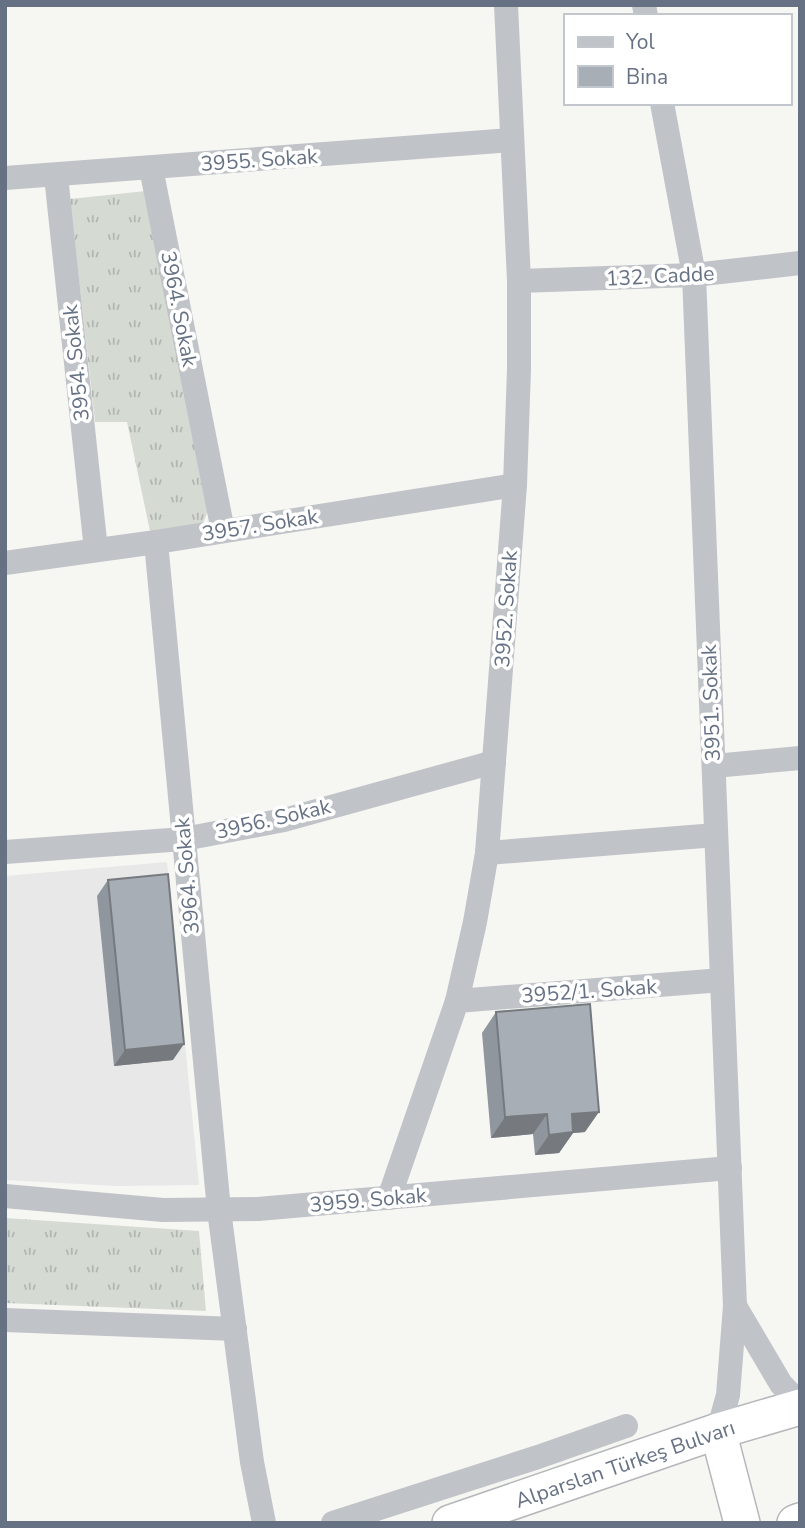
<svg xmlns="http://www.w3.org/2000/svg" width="805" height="1528" font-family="'Nunito Sans',sans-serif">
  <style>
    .built { fill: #e7e8e7 }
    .grass { fill: url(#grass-tufts) }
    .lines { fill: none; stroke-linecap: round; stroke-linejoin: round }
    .highway-casing { stroke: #b5b7bb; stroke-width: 38 }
    .minor { stroke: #c0c3c7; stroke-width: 24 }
    .highway { stroke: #fff; stroke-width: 35 }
    .wall { fill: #90969d }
    .shaded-wall { fill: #767a7f }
    .building { fill: #a8aeb6; stroke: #767a7f; stroke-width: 2 }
    .labels { text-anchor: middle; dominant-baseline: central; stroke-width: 7; stroke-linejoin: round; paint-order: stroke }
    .street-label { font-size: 21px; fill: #667284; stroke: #fff }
  </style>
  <defs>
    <pattern id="grass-tufts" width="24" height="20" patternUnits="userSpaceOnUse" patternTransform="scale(1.75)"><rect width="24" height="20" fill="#d5dbd3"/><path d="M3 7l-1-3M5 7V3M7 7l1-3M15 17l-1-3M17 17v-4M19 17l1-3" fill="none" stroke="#b1b6b1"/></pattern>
  </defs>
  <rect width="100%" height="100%" fill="#f6f7f3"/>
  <path class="built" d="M167,862L199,1185L117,1186L5,1180V876Z"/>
  <g class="grass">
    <path d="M146,191L208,511L203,523L150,531L127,422H95L70,199Z"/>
    <path d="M5,1218L199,1231L206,1311L5,1303Z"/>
  </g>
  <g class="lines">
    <g class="highway-casing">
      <g id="highway">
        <path d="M718,1431L742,1523"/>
        <path d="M450,1523L718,1431L800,1407"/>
        <path d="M795,1523L800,1521"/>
      </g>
    </g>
    <g class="minor">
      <path d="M644,5L646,16"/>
      <path d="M662,103L694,275L735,1306"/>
      <path d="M151,168L223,531"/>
      <path d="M56,176L96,550"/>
      <path d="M5,178L512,140"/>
      <path d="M519,281L694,275L800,263"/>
      <path d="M156,542L219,1210L252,1462L264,1523"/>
      <path d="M5,563L156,542L515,485"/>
      <path d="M714,766L800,758"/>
      <path d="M5,852L184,839L284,820L494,762"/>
      <path d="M487,853L716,835"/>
      <path d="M457,1001L722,980"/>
      <path d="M5,1196L163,1210L258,1209L730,1168"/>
      <path d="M389,1198L457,1001L475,922L487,853L515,485L519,369V281L506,5"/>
      <path d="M5,1320L235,1329"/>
      <path d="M718,1431L728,1395L735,1306L781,1384L800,1404"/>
      <path d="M333,1523L538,1457L626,1426"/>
    </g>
    <use href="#highway" class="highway"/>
  </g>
  <g class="wall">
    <path d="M108,880L173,1060L114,1066L97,896Z"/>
    <path d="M496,1012L585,1132L573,1133L559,1153L535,1155L533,1134L491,1138L482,1033Z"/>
  </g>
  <g class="shaded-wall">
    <path d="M184,1044L173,1060L114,1066L125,1050Z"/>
    <path d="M599,1112L585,1132L573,1133L559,1153L535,1155L549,1135L572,1114Z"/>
    <path d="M547,1114L533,1134L491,1138L505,1117Z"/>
  </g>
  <g class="building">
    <path d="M168,874L184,1044L125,1050L108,880Z"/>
    <path d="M590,1004L599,1112L572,1114L573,1132L549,1135L547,1114L505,1117L496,1012Z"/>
  </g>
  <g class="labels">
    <g class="street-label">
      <text transform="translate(259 160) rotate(-4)">3955. Sokak</text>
      <text transform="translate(660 276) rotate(-3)">132. Cadde</text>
      <text transform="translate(179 309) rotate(79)">3964. Sokak</text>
      <text transform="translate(76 363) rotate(-96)">3954. Sokak</text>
      <text transform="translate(260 525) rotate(-9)">3957. Sokak</text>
      <text transform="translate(506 609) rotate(-86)">3952. Sokak</text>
      <text transform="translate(711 703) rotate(-92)">3951. Sokak</text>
      <text transform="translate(273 819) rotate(-13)">3956. Sokak</text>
      <text transform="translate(187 876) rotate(-95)">3964. Sokak</text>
      <text transform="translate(589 991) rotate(-4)">3952/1. Sokak</text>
      <text transform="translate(368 1200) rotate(-5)">3959. Sokak</text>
      <text transform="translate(625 1464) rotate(-19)">Alparslan Türkeş Bulvarı</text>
    </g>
  </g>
  <rect width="805" height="1528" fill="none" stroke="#667284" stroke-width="14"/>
  <rect x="564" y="14" width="228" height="91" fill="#ffffff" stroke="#c2c7ce" stroke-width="2"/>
  <rect x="578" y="37" width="35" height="10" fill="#c0c3c7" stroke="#c2c7ce" stroke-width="2"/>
  <text x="626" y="49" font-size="21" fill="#667284">Yol</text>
  <rect x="578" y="66" width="35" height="21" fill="#a8aeb6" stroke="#c2c7ce" stroke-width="2"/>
  <text x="626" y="84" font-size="21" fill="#667284">Bina</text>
</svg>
